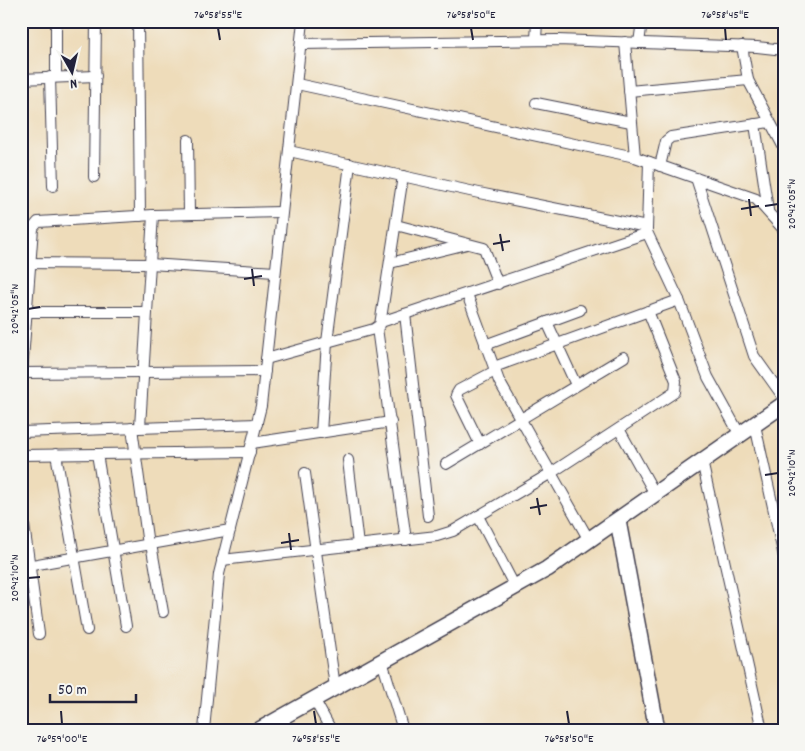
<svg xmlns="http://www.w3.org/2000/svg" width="805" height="751" font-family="Dekko,sans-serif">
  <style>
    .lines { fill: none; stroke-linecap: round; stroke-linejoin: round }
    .street-casing { stroke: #413e4e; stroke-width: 12 }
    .secondary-casing { stroke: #413e4e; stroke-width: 18 }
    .street { stroke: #fff; stroke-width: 10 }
    .secondary { stroke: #fff; stroke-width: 15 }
    .ticks { fill: none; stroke: #22223b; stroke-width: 2 }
    .neatline { fill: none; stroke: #22223b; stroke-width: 2 }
    .ticks-label { font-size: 12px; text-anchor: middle; fill: #22223b }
  </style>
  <rect width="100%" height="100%" fill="#f6f6f2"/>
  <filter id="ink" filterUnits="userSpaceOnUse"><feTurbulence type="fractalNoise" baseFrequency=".02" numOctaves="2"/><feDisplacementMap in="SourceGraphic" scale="10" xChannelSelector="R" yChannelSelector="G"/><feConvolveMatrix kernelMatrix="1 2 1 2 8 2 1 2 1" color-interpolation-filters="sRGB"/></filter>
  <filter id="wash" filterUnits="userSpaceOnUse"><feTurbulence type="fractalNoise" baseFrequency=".0096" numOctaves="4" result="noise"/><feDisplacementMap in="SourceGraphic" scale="20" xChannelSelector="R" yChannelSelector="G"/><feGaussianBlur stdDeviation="1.12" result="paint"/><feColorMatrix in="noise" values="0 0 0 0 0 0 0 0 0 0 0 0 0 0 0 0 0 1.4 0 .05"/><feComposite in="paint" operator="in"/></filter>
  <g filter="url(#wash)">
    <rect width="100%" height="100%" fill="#eedcba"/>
  </g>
  <g filter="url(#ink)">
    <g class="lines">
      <g class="street-casing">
        <g id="street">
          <path d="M138,21L140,216"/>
          <path d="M536,40L537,21"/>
          <path d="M625,42L635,157L756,199L784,230"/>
          <path d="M639,43L642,21"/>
          <path d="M301,44L557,40L757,47L784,50"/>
          <path d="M742,46L748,80L784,148"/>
          <path d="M783,49V21"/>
          <path d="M50,77L53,186"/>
          <path d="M56,77V21"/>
          <path d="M21,79L96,76"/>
          <path d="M297,84L635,157"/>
          <path d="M629,91L748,80"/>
          <path d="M536,103L631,122"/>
          <path d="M755,124L768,210"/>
          <path d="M188,140L189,214"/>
          <path d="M289,151L479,193L647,227"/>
          <path d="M660,166L666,141L671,137L770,122"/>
          <path d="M94,177L96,21"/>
          <path d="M696,178L754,356L784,398"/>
          <path d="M396,225L484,248L498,284"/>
          <path d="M21,228H33"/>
          <path d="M647,232L679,300L708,377L740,435"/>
          <path d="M21,263L150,264L275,272"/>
          <path d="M390,263L467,244"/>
          <path d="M467,294L499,381L589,540"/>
          <path d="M27,312H147"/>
          <path d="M405,314L428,516"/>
          <path d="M381,322L644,234L647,229L649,162"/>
          <path d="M547,322L576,385"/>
          <path d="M377,328L406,540"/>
          <path d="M485,345L580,310"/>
          <path d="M266,359L374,329L380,325L403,176"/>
          <path d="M494,367L679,300"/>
          <path d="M21,373L265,371"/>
          <path d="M22,373L33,228L38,222L153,215L281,212"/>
          <path d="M755,425L784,557"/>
          <path d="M140,427L153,215"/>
          <path d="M132,428L148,545"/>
          <path d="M619,429L655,494"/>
          <path d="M21,432L257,424"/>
          <path d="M321,433L327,342L350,164"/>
          <path d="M252,443L391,422"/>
          <path d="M480,444L456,395L459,390L495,371"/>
          <path d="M56,454L87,630"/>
          <path d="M97,454L126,626"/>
          <path d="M21,455L250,452"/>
          <path d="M348,460L358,545"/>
          <path d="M702,461L762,730"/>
          <path d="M446,464L624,357"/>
          <path d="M305,473L335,687"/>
          <path d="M21,503L39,634"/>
          <path d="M478,516L515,587"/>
          <path d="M151,544L163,612"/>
          <path d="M222,560L437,536L453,531L551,473L675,392L676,381L648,311"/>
          <path d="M21,567L230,530"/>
          <path d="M382,661L403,730"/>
          <path d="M314,699L331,730"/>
          <path d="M283,716L287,730"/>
          <path d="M204,730L219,574L261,406L303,21"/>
        </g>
      </g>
      <g class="secondary-casing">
        <g id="secondary">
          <path d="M618,521L657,730"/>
          <path d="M259,730L547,569L784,404"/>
        </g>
      </g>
      <use href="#street" class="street"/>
      <use href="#secondary" class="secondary"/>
    </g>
  </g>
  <path class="ticks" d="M218,28L220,40M471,28L473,40M725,28L726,40M749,199L751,216M765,206L778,204M741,209L759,206M500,234L503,251M493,244L510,241M252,269L254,286M244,279L262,276M28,309L40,307M765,475L778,473M537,498L540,515M530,508L547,505M289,533L291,550M281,543L299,540M28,578L40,577M61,711L62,724M314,711L316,724M567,711L569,724"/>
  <rect width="805" height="751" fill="none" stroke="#f6f6f2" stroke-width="55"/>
  <g transform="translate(72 72) rotate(172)" stroke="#f6f6f2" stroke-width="4" paint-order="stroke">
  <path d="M0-4L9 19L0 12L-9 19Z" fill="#22223b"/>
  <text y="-8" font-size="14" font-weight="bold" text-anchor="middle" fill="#22223b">N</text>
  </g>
  <path d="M50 694v8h86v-8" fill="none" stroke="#22223b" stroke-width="2.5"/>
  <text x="58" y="694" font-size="15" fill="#22223b" stroke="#f6f6f2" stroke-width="4" paint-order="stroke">50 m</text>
  <rect x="28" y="28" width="750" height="696" class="neatline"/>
  <g class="ticks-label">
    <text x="218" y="18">76°58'55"E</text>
    <text x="471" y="18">76°58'50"E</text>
    <text x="725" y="18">76°58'45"E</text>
    <text transform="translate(791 204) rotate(-90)" y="4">20°42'05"N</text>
    <text transform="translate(14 309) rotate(-90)" y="4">20°42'05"N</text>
    <text transform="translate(791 473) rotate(-90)" y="4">20°42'10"N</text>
    <text transform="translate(14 578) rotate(-90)" y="4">20°42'10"N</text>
    <text x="62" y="742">76°59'00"E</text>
    <text x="316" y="742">76°58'55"E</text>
    <text x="569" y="742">76°58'50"E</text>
  </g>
</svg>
